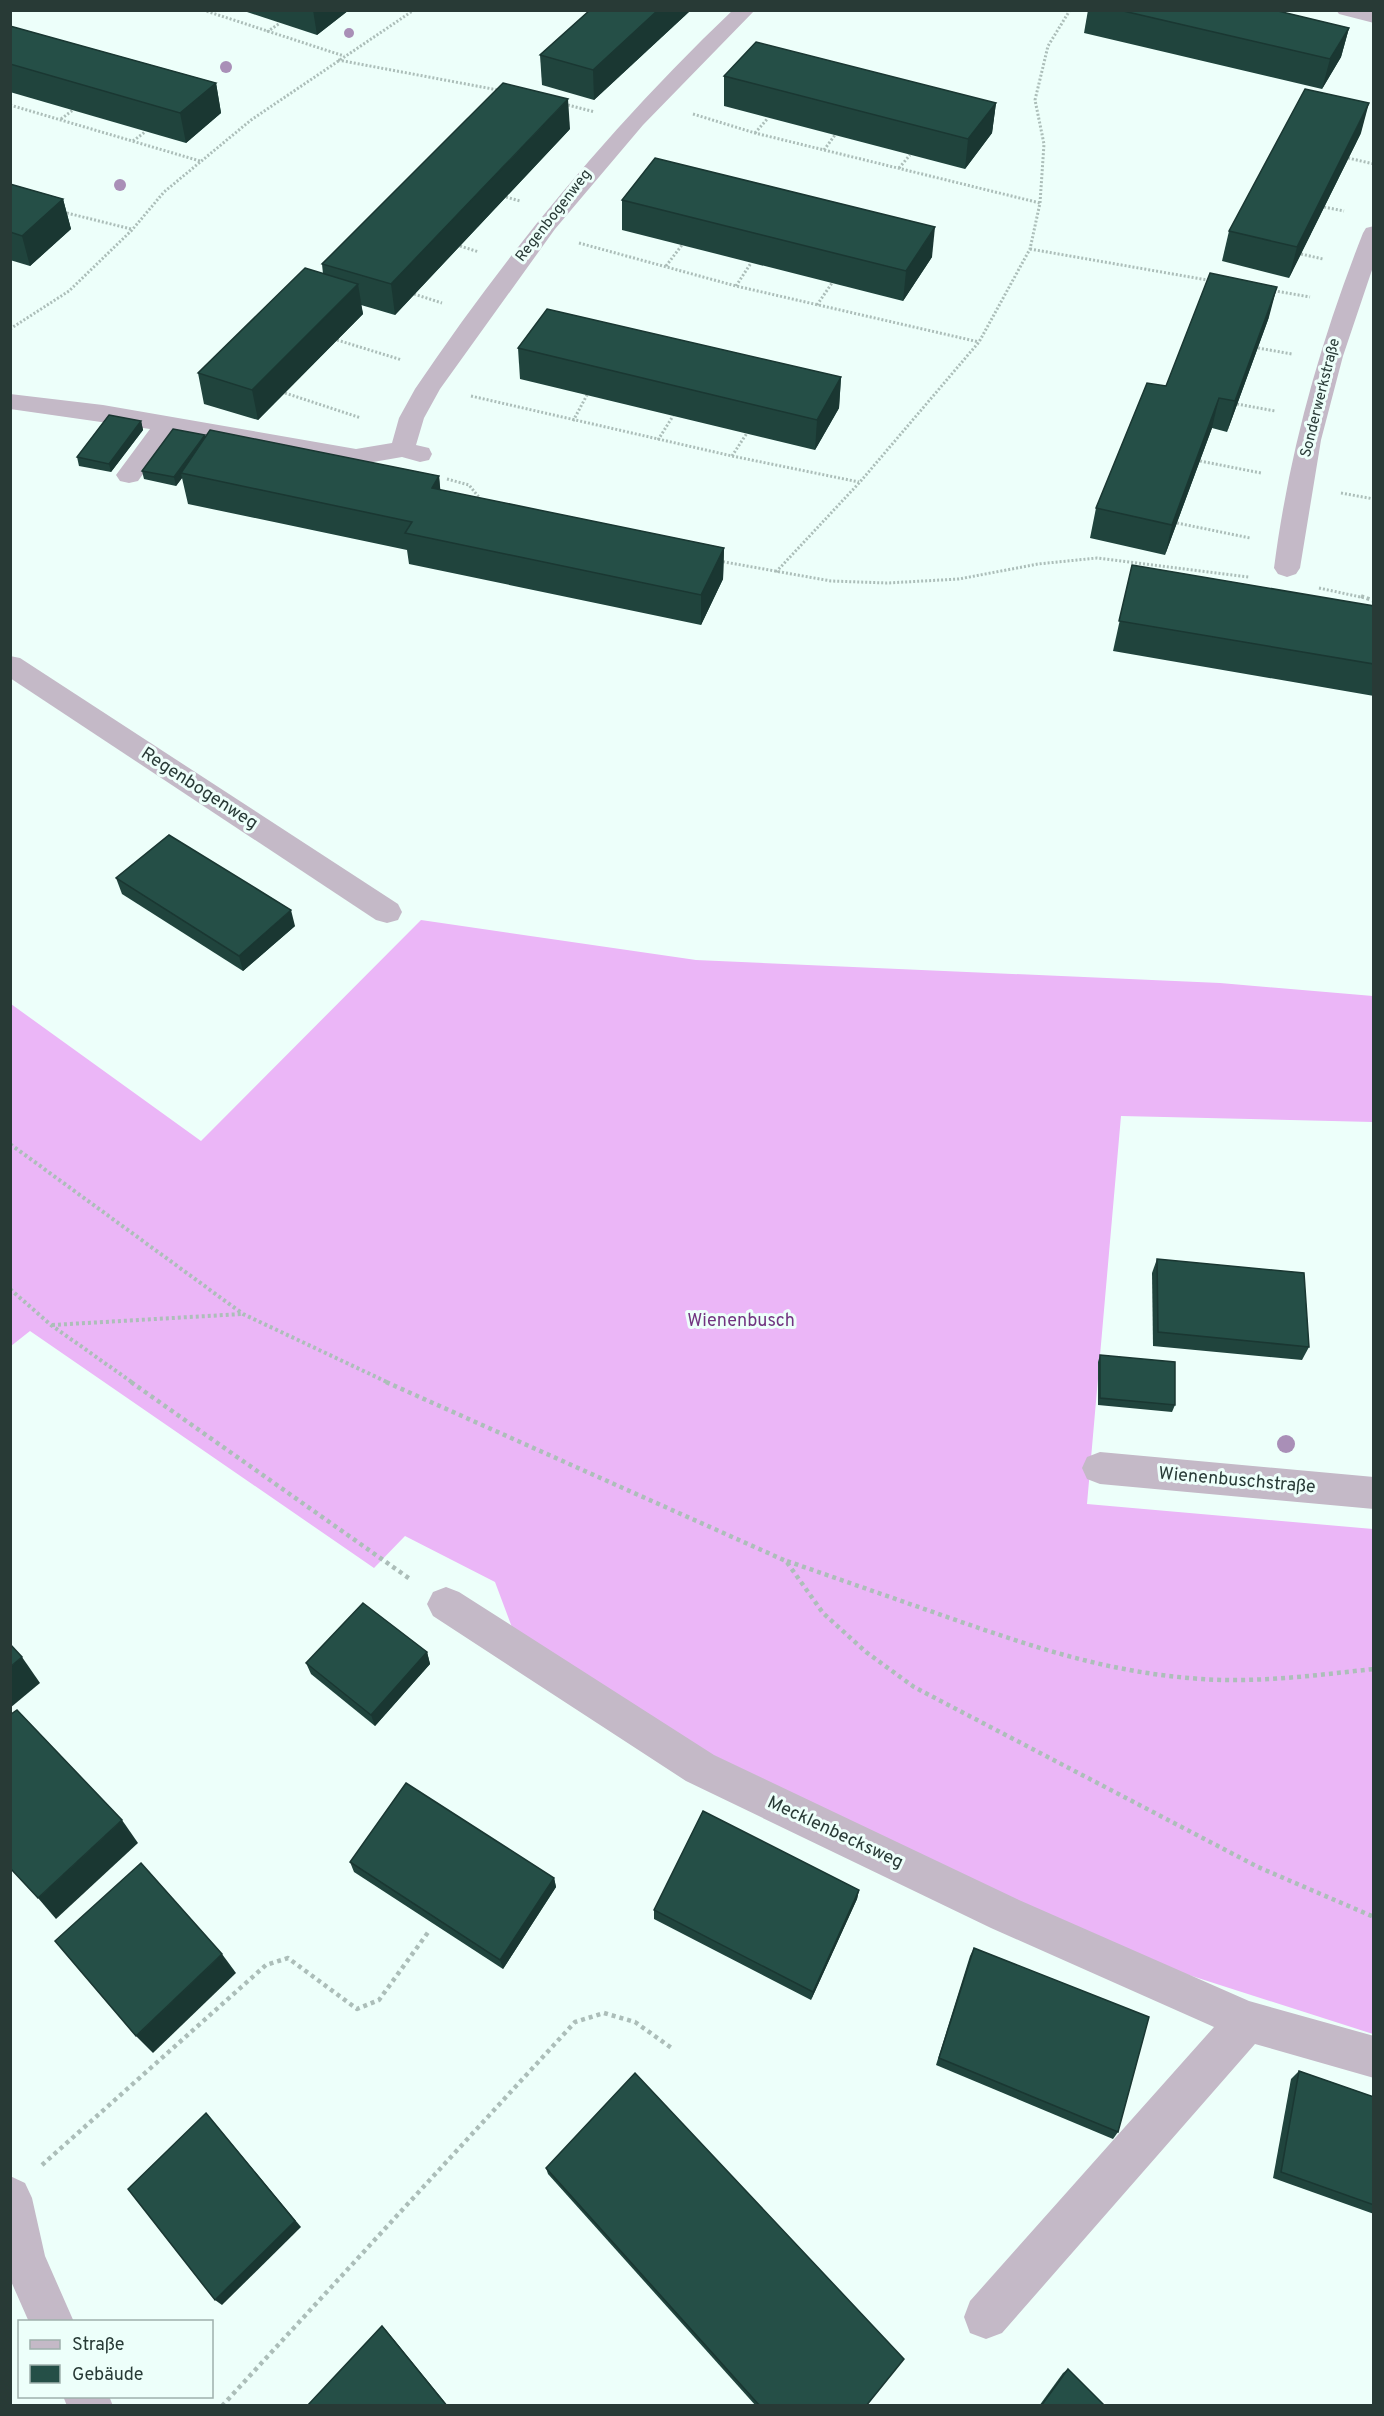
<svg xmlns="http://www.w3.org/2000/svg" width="1384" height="2416" font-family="Overpass,sans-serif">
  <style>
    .forest { fill: #ebb6f7 }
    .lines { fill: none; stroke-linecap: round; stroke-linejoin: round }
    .path-far2 { stroke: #acbeb9; stroke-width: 3; stroke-dasharray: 2 2; stroke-linecap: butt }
    .path-far1 { stroke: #acbeb9; stroke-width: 4; stroke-dasharray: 3 3; stroke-linecap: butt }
    .path { stroke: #acbeb9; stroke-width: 4.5; stroke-dasharray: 4 4; stroke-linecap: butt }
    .minor { fill: #c4b9c7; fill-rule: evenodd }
    .tree { fill: #a98fb7 }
    .wall { fill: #20443d }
    .shaded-wall { fill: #1a3732 }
    .building { fill: #254f47; stroke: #1a3732; stroke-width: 1.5 }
    .labels { text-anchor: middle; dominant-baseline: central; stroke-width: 6; stroke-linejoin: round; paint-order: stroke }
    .far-street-label { font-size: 15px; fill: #283a36; stroke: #edfffa }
    .street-label { font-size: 18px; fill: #283a36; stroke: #edfffa }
    .park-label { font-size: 18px; fill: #713380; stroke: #edfffa }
  </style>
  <rect width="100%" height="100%" fill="#edfffa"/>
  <path class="forest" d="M421,920L696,960L1220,983L1373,996V1122L1121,1116L1087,1504L1373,1529V2034L1142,1960L681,1740L513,1630L495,1582L405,1536L374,1568L30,1331L11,1346V1004L201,1141Z"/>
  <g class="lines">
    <g class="path-far2">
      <path d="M203,10L344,56"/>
      <path d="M267,32L280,23"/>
      <path d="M338,60L498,90"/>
      <path d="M564,104L595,112"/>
      <path d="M10,105L200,161"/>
      <path d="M693,114L755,133L1040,203"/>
      <path d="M61,119L73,110"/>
      <path d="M755,133L768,118"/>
      <path d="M133,141L145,132"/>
      <path d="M824,150L835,135"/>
      <path d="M1348,158L1374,164"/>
      <path d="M899,168L910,155"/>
      <path d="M506,197L520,201"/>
      <path d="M1324,207L1344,211"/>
      <path d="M63,212L131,229"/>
      <path d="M579,243L736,286L979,342"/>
      <path d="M460,246L479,252"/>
      <path d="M1030,249L1213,281"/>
      <path d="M1301,254L1323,259"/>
      <path d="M666,266L682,245"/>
      <path d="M736,286L751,263"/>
      <path d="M1270,290L1310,297"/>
      <path d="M414,294L442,303"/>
      <path d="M817,305L832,283"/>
      <path d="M10,329L69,291L132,230L164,192L251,120L414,10"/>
      <path d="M337,340L402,360"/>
      <path d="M1258,348L1292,354"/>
      <path d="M285,393L361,418"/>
      <path d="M471,396L732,456L859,482"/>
      <path d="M1237,404L1275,411"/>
      <path d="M573,421L587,395"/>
      <path d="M658,440L673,416"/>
      <path d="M732,456L747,433"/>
      <path d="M1200,461L1261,473"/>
      <path d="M447,479L469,485L482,501"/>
      <path d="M1341,493L1374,499"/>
      <path d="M1177,523L1250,538"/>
      <path d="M719,561L831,581L887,583L959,579L1038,564L1097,558L1249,577"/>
      <path d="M776,572L860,482L979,342L1030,249L1040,203L1044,144L1035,100L1048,46L1070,10"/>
      <path d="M1319,588L1365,598"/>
    </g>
    <g class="path-far1">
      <path d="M1361,596L1374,601"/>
      <path d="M10,1144L243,1314L389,1383"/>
      <path d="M10,1289L51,1325L133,1383"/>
      <path d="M52,1325L242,1314"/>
    </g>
    <g class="path">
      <path d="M131,1382L410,1579"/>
      <path d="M386,1382L786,1561L823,1613L866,1652L914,1687L1258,1867L1374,1917"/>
      <path d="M787,1561C841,1580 896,1599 950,1618C1036,1648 1110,1673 1202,1679C1259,1683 1317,1675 1374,1669"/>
      <path d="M42,2165L266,1965L288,1958L357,2009L379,2000L429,1931"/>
      <path d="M222,2406L575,2022L604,2013L635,2022L673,2049"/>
    </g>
    <g class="minor">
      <path d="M733,10H755L643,125L555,229L440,389L424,418L416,445L429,448L432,454L429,460L420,462L402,457L356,465L172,433L138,481L129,483L120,481L116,475L150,429L10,409V394L103,405L356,449L392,443L399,418L415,389C508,251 612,125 733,10Z"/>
      <path d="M1336,10L1374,11V23L1339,14Z"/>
      <path d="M1374,226V264L1343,356L1321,440L1300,568L1296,574L1287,577L1278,574L1274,568C1289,452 1320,342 1363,233L1366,228Z"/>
      <path d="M10,656L20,658L398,904L402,912L398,920L387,923L376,920L10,678Z"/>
      <path d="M1100,1452L1374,1477V1509L1100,1484L1087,1479L1082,1468L1087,1457Z"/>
      <path d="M446,1587L459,1592L714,1755L1019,1900L1249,2001L1374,2036V2078L1255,2044L1002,2333L986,2339L970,2333L964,2317L970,2301L1214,2027L991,1928L686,1781L433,1616L427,1604L433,1592Z"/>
      <path d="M10,2176L25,2183L32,2198L45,2256L74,2322H29L10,2279Z"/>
      <path d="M63,2396H109L113,2406H67Z"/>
    </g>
  </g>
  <g class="tree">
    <circle cx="349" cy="33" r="5"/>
    <circle cx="226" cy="67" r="6"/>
    <circle cx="120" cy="185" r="6"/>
    <circle cx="1286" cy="1444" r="9"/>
  </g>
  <g class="wall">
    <path d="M241,10H349L317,35Z"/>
    <path d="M590,10H691L594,100L542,85L540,55Z"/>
    <path d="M1088,10H1274L1349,28L1341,57L1322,89L1084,33Z"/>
    <path d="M10,26L216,83L221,113L186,143L10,92Z"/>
    <path d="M724,76L996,103L992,133L965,169L724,106Z"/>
    <path d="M570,129L395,315L361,305L363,314L258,420L204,404L198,373L323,274L322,264Z"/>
    <path d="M1361,133L1289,278L1222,261L1229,231Z"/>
    <path d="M10,184L63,199L71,229L30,266L10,260Z"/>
    <path d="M622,200L932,257L903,301L622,230Z"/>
    <path d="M1269,317L1227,432L1212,428L1165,555L1090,538L1096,508L1166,386Z"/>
    <path d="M518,348L841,377L839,408L815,450L520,379Z"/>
    <path d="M141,421L143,430L111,472L79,466L77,457Z"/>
    <path d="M205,435V437L439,476L440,490L724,548L723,579L701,625L409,564L407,550L188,504L182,478L176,486L144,479L142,471Z"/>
    <path d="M1132,565L1374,606V696L1113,651Z"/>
    <path d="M116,878L295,926L243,971L122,894Z"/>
    <path d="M1157,1259L1309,1347L1302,1360L1153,1346L1152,1273Z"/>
    <path d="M1100,1355L1175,1405L1172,1412L1098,1405V1362Z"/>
    <path d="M427,1652L430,1664L375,1726L311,1674L306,1663Z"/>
    <path d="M350,1862L554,1878L556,1887L503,1969L354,1872Z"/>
    <path d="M859,1890L857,1899L811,2000L654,1919V1910Z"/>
    <path d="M974,1948L1118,2132L1113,2139L936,2065L970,1956Z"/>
    <path d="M1299,2071L1374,2097V2214L1273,2178L1291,2079Z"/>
    <path d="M546,2168L866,2406H756L548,2174Z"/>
    <path d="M1068,2369L1105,2406H1039L1063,2373Z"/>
  </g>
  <g class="shaded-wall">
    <path d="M313,10H349L317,35Z"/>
    <path d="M658,10H691L594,100L593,70Z"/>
    <path d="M1349,28L1341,57L1322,89L1330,59Z"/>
    <path d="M216,83L221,113L186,143L180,113Z"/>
    <path d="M568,99L570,129L395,315L391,284Z"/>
    <path d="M996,103L992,133L965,169L968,139Z"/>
    <path d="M1369,103L1361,133L1289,278L1297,247Z"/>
    <path d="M63,199L71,229L30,266L22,236Z"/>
    <path d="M935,227L932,257L903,301L906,271Z"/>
    <path d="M358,284L363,314L258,420L252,390Z"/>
    <path d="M1277,287L1269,317L1227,432L1235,401Z"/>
    <path d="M841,377L839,408L815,450L817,420Z"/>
    <path d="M1219,398L1212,428L1165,555L1172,525Z"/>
    <path d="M141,421L143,430L111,472L109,464Z"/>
    <path d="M205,435L207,444L181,473L182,478L176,486L174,477Z"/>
    <path d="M439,476L442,507L432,488Z"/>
    <path d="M724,548L723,579L701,625V595Z"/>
    <path d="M291,910L295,926L243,971L239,956Z"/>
    <path d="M427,1652L430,1664L375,1726L371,1715Z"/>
    <path d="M22,1657L40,1683L10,1708V1667Z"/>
    <path d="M122,1820L138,1843L56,1919L38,1898Z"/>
    <path d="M554,1878L556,1887L503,1969L500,1960Z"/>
    <path d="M859,1890L857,1899L811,2000L813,1992Z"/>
    <path d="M222,1954L236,1973L153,2053L136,2036Z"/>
    <path d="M206,2113L301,2227L222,2305L215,2300Z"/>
    <path d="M382,2326L386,2330L448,2406H447Z"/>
  </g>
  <g class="building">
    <path d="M590,10H658L593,70L540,55Z"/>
    <path d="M1119,10H1274L1349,28L1330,59Z"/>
    <path d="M10,26L216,83L180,113L10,64Z"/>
    <path d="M756,42L996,103L968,139L724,76Z"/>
    <path d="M503,83L568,99L391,284L322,264Z"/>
    <path d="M1305,89L1369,103L1297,247L1229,231Z"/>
    <path d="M655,158L935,227L906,271L622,200Z"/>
    <path d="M10,184L63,199L22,236L10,232Z"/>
    <path d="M305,268L358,284L252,390L198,373Z"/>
    <path d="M1210,273L1277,287L1235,401L1219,398L1172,525L1096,508L1147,383L1166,386Z"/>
    <path d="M547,309L841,377L817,420L518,348Z"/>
    <path d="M109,415L141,421L109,464L77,457Z"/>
    <path d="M173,429L205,435L174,477L142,471Z"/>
    <path d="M210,430L439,476L432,488L724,548L701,595L405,533L412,522L181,473Z"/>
    <path d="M1132,565L1374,606V664L1119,621Z"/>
    <path d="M169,835L291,910L239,956L116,878Z"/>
    <path d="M1157,1259L1304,1273L1309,1347L1158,1332Z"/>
    <path d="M1100,1355L1175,1362V1405L1100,1398Z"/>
    <path d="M363,1603L427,1652L371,1715L306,1663Z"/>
    <path d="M10,1644L22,1657L10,1667Z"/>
    <path d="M17,1710L122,1820L38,1898L10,1868V1715Z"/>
    <path d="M406,1783L554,1878L500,1960L350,1862Z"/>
    <path d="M703,1811L859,1890L813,1992L654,1910Z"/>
    <path d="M141,1863L222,1954L136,2036L55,1941Z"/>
    <path d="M974,1948L1149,2017L1118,2132L939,2058Z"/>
    <path d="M1299,2071L1374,2097V2205L1281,2172Z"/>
    <path d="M635,2073L904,2359L866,2406H760L546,2168Z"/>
    <path d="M206,2113L295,2221L215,2300L128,2189Z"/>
    <path d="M382,2326L447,2406H307Z"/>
    <path d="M1068,2369L1105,2406H1041Z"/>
  </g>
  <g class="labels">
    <g class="far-street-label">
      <text transform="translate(554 216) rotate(-52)">Regenbogenweg</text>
      <text transform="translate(1321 398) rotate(-76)">Sonderwerkstraße</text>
    </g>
    <g class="street-label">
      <text transform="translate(199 789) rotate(33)">Regenbogenweg</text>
      <text transform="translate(1237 1481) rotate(5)">Wienenbuschstraße</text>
      <text transform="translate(835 1833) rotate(25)">Mecklenbecksweg</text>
    </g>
    <g class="park-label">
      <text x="741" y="1321">Wienenbusch</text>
    </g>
  </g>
  <rect width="1384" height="2416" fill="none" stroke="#283a36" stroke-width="24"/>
  <rect x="18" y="2320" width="195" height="78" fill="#edfffa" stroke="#9eb0ac" stroke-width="1.5"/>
  <rect x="30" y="2340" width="30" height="9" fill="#c4b9c7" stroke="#9eb0ac" stroke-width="1.5"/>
  <text x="72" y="2350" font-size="18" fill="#283a36">Straße</text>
  <rect x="30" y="2365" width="30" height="18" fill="#254f47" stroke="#9eb0ac" stroke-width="1.5"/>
  <text x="72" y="2380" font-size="18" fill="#283a36">Gebäude</text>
</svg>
